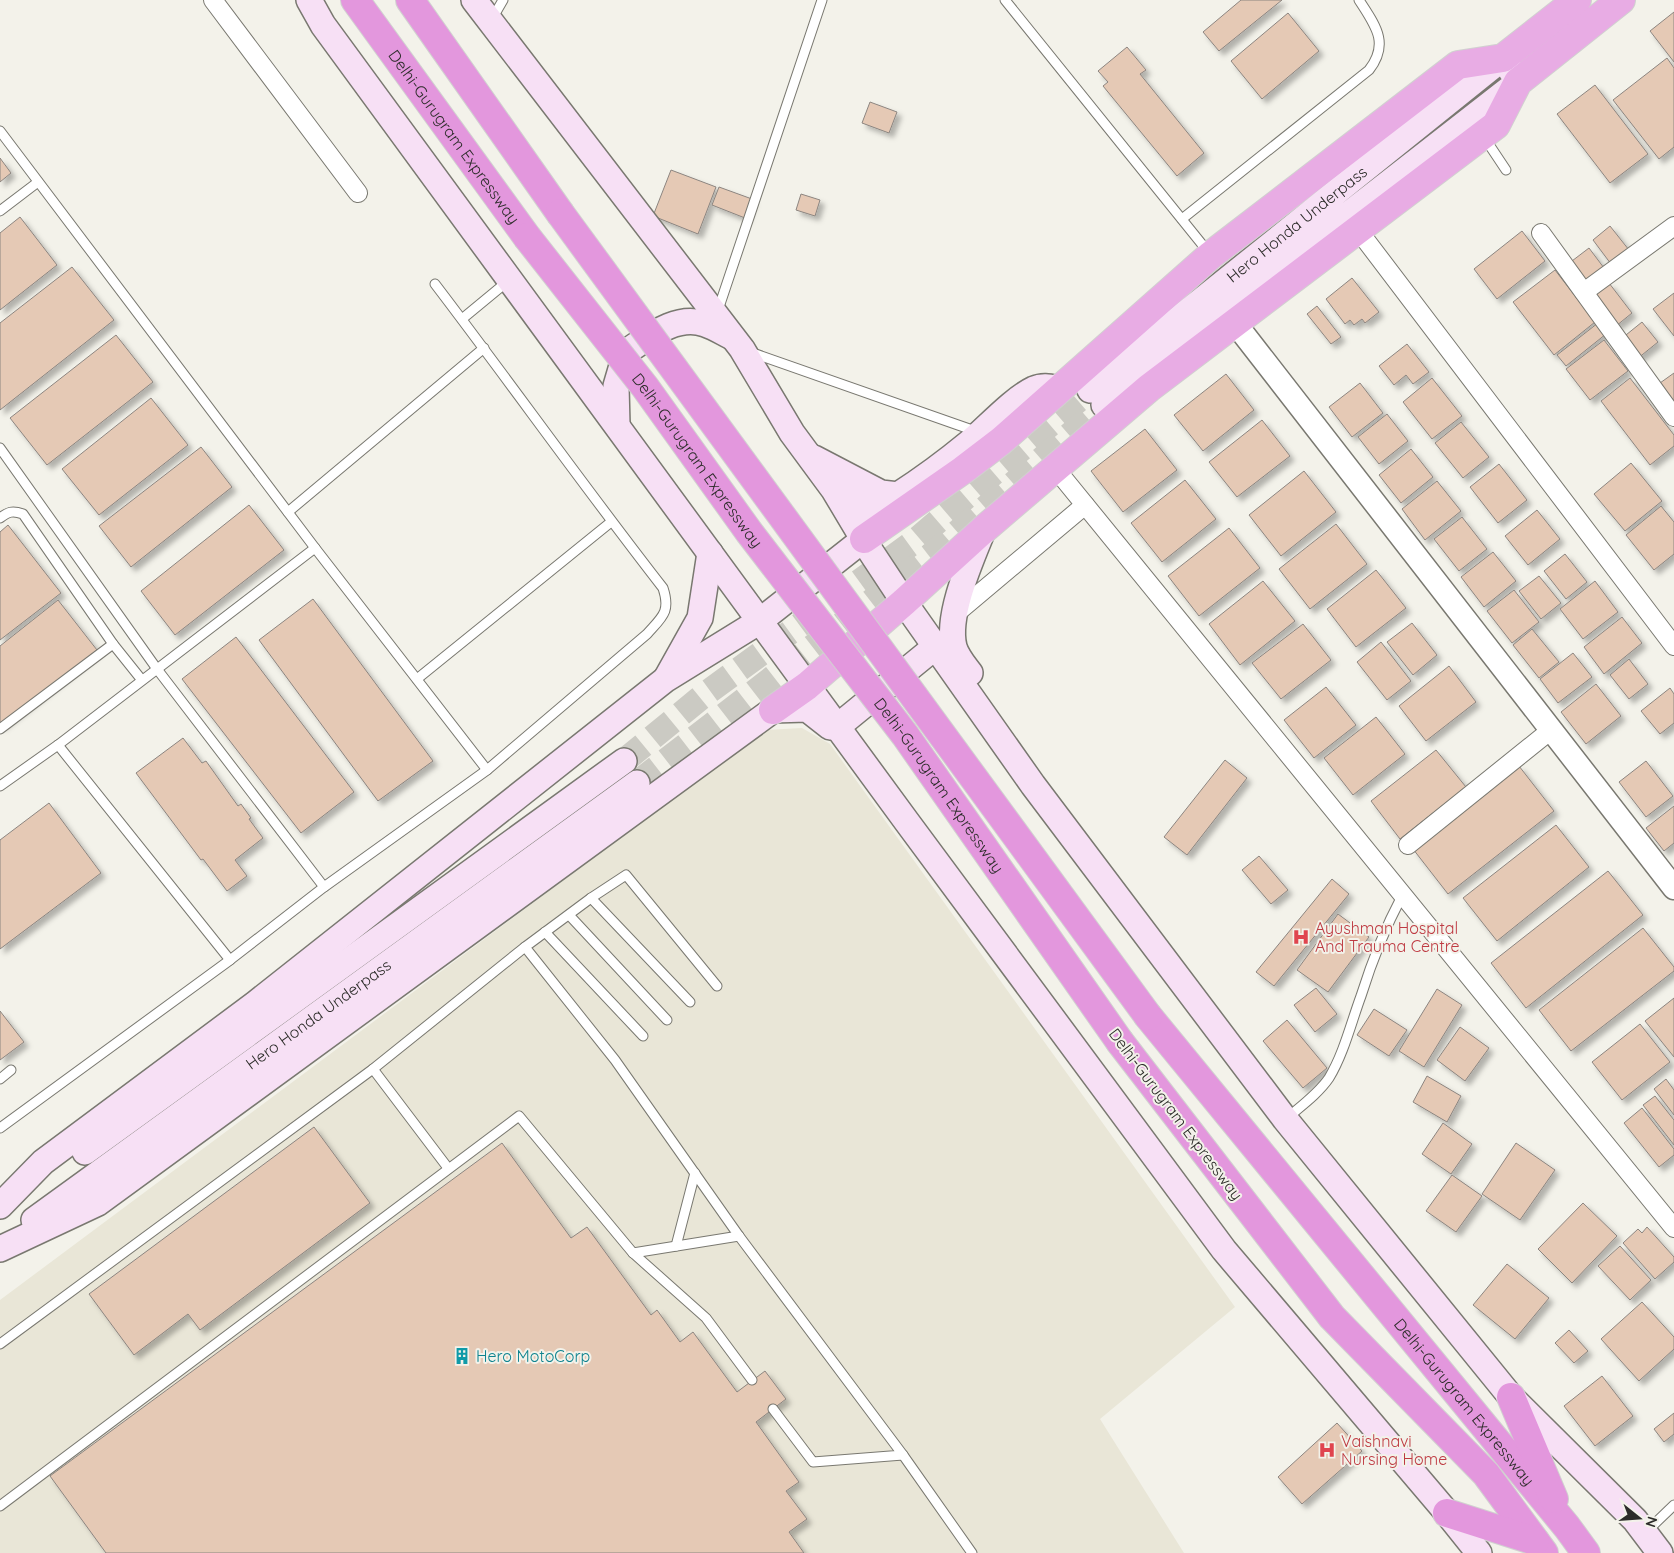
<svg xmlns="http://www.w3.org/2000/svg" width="1674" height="1553" font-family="Quicksand,sans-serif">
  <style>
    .built { fill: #e9e6d7 }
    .building { fill: #e5c9b5; stroke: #8c8580; filter: url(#shadow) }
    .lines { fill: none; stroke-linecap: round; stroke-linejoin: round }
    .secondary-tunnel { stroke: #cbcac3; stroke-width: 25; stroke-dasharray: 25 12; stroke-linecap: butt }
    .service-casing { stroke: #797870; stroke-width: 11 }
    .minor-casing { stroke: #797870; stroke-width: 20 }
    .tertiary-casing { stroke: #797870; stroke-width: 25 }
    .secondary-casing { stroke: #797870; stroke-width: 28 }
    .trunk-casing { stroke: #d1d1d0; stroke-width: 30 }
    .motorway-casing { stroke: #d1d1d0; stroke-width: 30 }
    .service { stroke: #fff; stroke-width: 9 }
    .minor { stroke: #fff; stroke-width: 18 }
    .tertiary { stroke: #fff; stroke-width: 22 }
    .secondary { stroke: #f7e0f5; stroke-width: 25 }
    .trunk { stroke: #e8ace4; stroke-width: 28 }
    .motorway { stroke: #e397dd; stroke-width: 28 }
    .motorway-bridge-casing { stroke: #d1d1d0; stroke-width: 30; stroke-linecap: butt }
    .motorway-bridge { stroke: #e397dd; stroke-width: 28 }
    .labels { text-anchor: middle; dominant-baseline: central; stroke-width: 4; stroke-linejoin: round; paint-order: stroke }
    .street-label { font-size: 16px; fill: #2c2c29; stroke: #f3f2ea }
    .health-label { font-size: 16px; fill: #be3a42; stroke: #f3f2ea; text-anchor: start }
    .culture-label { font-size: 16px; fill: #0d838f; stroke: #f3f2ea; text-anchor: start }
  </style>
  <defs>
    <filter id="shadow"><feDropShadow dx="4.5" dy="4.5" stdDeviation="2.5" flood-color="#0004"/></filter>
  </defs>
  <rect width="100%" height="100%" fill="#f3f2ea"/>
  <path class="built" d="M802,728L830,744L1235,1307L1100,1419L1184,1553H0V1300L765,730Z"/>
  <g class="building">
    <path d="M1241,0H1282L1219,51L1203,32Z"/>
    <path d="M1674,12V62L1650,31Z"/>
    <path d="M1288,13L1319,51L1262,99L1231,61Z"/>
    <path d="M1127,47L1146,70L1140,74L1204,153L1177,176L1103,86L1108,82L1098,71Z"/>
    <path d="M1667,58L1674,68V147L1659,159L1613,100Z"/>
    <path d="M1595,85L1648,154L1610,183L1557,114Z"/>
    <path d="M870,102L897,112L889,133L862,123Z"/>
    <path d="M0,158L11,173L0,182Z"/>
    <path d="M671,170L716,187L698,234L653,216Z"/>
    <path d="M719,187L752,199L745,218L712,205Z"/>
    <path d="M801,194L820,200L815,216L796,210Z"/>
    <path d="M20,217L57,265L0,310V233Z"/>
    <path d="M1610,226L1629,250L1611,264L1593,240Z"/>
    <path d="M1522,231L1545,261L1497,299L1474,269Z"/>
    <path d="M1589,248L1607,272L1587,288L1568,264Z"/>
    <path d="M72,267L114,320L0,410V323Z"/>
    <path d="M1555,270L1595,322L1554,355L1513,302Z"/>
    <path d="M1352,278L1379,312L1365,323L1362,319L1354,325L1350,320L1345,324L1326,299Z"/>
    <path d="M1609,283L1632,313L1616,326L1593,295Z"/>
    <path d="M1674,293V336L1653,309Z"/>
    <path d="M1317,306L1341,337L1331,344L1307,314Z"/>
    <path d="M1642,322L1658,342L1637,359L1621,339Z"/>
    <path d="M1598,323L1606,334L1566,366L1557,355Z"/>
    <path d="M116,335L153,382L47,465L10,418Z"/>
    <path d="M1604,340L1628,371L1590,400L1566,369Z"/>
    <path d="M1407,344L1429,372L1413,384L1406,375L1394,385L1379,366Z"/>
    <path d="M1674,373V401L1660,383Z"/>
    <path d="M1226,374L1254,410L1203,451L1174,415Z"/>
    <path d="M1432,378L1462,416L1432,439L1403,402Z"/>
    <path d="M1630,378L1674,435V446L1650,465L1601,401Z"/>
    <path d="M1360,383L1383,413L1352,437L1329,407Z"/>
    <path d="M151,398L188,445L99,515L62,469Z"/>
    <path d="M1387,414L1408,441L1379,464L1358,437Z"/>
    <path d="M1262,420L1290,456L1237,497L1209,462Z"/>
    <path d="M1461,422L1489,457L1463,478L1435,443Z"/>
    <path d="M1145,429L1177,470L1123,512L1091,471Z"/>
    <path d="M201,447L232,487L131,567L99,526Z"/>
    <path d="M1411,449L1433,477L1401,503L1379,475Z"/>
    <path d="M1631,463L1662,501L1625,531L1594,494Z"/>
    <path d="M1499,464L1527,500L1498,523L1470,487Z"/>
    <path d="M1304,471L1336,512L1281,556L1249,515Z"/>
    <path d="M1185,480L1216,519L1162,562L1131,523Z"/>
    <path d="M1437,481L1461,511L1425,540L1402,509Z"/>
    <path d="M249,505L284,550L175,635L141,591Z"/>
    <path d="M1661,506L1674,522V554L1654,570L1626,535Z"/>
    <path d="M1537,510L1560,539L1528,565L1505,536Z"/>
    <path d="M1462,517L1487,549L1459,571L1434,539Z"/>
    <path d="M1336,524L1367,564L1310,609L1279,569Z"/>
    <path d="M8,525L61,593L0,640V532Z"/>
    <path d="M1229,528L1260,568L1199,616L1168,576Z"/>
    <path d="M1493,552L1516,581L1484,607L1461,577Z"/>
    <path d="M1565,554L1587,582L1566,599L1544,571Z"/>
    <path d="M1376,570L1406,608L1356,647L1327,609Z"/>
    <path d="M1539,576L1561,603L1541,619L1519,591Z"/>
    <path d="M1263,581L1295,621L1240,665L1209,624Z"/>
    <path d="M1595,581L1618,612L1583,639L1560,609Z"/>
    <path d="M1514,590L1539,622L1512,643L1487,611Z"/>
    <path d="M313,599L433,761L378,801L259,640Z"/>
    <path d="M58,600L97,650L0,726V646Z"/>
    <path d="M1622,617L1642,643L1604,674L1584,647Z"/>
    <path d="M1412,623L1437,655L1413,675L1387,642Z"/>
    <path d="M1303,624L1331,660L1281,699L1252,663Z"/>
    <path d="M1532,629L1559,662L1539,678L1513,645Z"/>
    <path d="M236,637L354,792L301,833L182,679Z"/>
    <path d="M1381,642L1411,681L1387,700L1357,662Z"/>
    <path d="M1573,653L1592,677L1558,703L1540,679Z"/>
    <path d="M1629,659L1648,684L1629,699L1610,675Z"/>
    <path d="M1449,666L1476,702L1426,741L1399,706Z"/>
    <path d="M1596,684L1621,716L1586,744L1561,712Z"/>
    <path d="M1326,687L1356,725L1314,758L1284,720Z"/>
    <path d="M1670,688L1674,694V723L1660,734L1641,711Z"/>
    <path d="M1376,717L1405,754L1353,795L1324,758Z"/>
    <path d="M183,738L202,763L206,761L238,806L241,804L251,818L249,819L263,838L235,860L247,876L227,891L203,859L201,860L136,773Z"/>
    <path d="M1436,750L1466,787L1400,839L1371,801Z"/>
    <path d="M1225,760L1247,778L1187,855L1164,837Z"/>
    <path d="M1646,761L1673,796L1646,817L1619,782Z"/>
    <path d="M1519,766L1554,811L1448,894L1413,849Z"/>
    <path d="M49,803L101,873L0,949V840Z"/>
    <path d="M1674,806V843L1664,851L1646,828Z"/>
    <path d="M1556,825L1589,867L1497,941L1463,898Z"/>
    <path d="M1259,856L1288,890L1271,904L1242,870Z"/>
    <path d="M1608,871L1643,915L1526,1008L1491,963Z"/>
    <path d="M1332,879L1349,894L1274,986L1256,972Z"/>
    <path d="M1338,914L1369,937L1328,992L1297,970Z"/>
    <path d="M1643,928L1674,967V971L1571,1051L1539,1010Z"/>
    <path d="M1316,988L1337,1014L1315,1032L1294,1005Z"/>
    <path d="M1437,989L1462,1005L1424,1067L1399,1051Z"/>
    <path d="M1674,998V1057L1645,1021Z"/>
    <path d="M1374,1009L1407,1030L1389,1056L1357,1035Z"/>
    <path d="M0,1011L24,1042L0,1060Z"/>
    <path d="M1287,1020L1327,1068L1303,1088L1263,1041Z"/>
    <path d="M1640,1024L1670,1062L1622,1100L1592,1062Z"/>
    <path d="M1460,1027L1489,1048L1465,1081L1437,1060Z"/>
    <path d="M1427,1076L1461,1096L1447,1122L1413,1102Z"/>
    <path d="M1666,1079L1674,1090V1115L1654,1089Z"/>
    <path d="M1655,1096L1674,1120V1145L1643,1105Z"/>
    <path d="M1642,1108L1674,1149V1155L1659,1167L1624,1123Z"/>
    <path d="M1443,1123L1472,1144L1451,1174L1422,1154Z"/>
    <path d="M314,1127L370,1203L200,1330L188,1314L134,1355L89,1294Z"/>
    <path d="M502,1143L571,1238L587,1227L651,1315L657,1310L680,1342L693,1332L737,1392L765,1371L786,1399L756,1422L799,1482L786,1491L807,1519L789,1532L804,1553H106L50,1476Z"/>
    <path d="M1516,1143L1555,1170L1520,1220L1482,1194Z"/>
    <path d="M1452,1175L1482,1196L1456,1232L1426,1211Z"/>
    <path d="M1583,1203L1617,1236L1572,1283L1538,1249Z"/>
    <path d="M1647,1227L1674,1257V1262L1655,1279L1623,1243L1638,1229L1642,1233Z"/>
    <path d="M1620,1246L1651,1280L1630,1300L1598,1266Z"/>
    <path d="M1507,1264L1549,1298L1515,1339L1473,1305Z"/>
    <path d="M1642,1302L1674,1337V1349L1639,1381L1601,1339Z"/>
    <path d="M1569,1330L1588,1351L1574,1363L1555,1343Z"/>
    <path d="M1602,1376L1633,1416L1595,1446L1564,1406Z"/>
    <path d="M1674,1413V1434L1664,1442L1654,1429Z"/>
    <path d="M1337,1423L1362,1451L1302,1504L1278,1477Z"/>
  </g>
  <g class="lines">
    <g class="secondary-tunnel">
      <path d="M624,761L704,695L915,541L1090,390"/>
      <path d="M637,783L931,555L1104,405"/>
    </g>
    <g class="service-casing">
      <g id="service">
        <path d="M1005,0L1209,253"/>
        <path d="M492,19L503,0"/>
        <path d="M0,131L315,548L487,770"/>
        <path d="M1484,137L1506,170"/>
        <path d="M0,211L38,182"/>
        <path d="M1182,219L1369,70C1390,43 1375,25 1359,0"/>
        <path d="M717,313L822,0"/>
        <path d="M462,319L508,281"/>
        <path d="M750,352L978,432"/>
        <path d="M0,448L157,669L324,887"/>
        <path d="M288,512L484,348"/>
        <path d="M0,518C8,512 12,510 23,514L113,644L141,679"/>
        <path d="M417,679L611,522"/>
        <path d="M0,729L113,644"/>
        <path d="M58,745L230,960"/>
        <path d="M0,786L58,745L315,548"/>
        <path d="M591,898L690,1002"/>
        <path d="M569,915L667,1020"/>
        <path d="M545,932L643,1036"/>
        <path d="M717,986L626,875L591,898L525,947L615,1060L739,1236L903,1455L813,1462L773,1409"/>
        <path d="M373,1069L525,947"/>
        <path d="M0,1079L11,1070"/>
        <path d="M1287,1118C1301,1106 1318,1094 1329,1078C1344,1053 1351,1023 1361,996C1372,961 1385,928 1402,896"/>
        <path d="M0,1128L230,960L324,887L487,770L647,634C662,617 671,612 663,588C585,488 512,385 435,284"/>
        <path d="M676,1246L695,1173"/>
        <path d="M633,1253L739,1236"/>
        <path d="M0,1344L373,1069L448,1168"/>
        <path d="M903,1455L972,1553"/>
        <path d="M0,1506L519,1116L633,1253L706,1318L752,1380"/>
        <path d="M1647,1531L1674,1505"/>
      </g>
    </g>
    <g class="minor-casing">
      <g id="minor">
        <path d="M213,0L358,193"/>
        <path d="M1358,230L1674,646"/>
        <path d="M1541,233L1674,417"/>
        <path d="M1584,292L1674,226"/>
        <path d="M1055,468L1674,1228"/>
        <path d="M954,615L1085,505"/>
        <path d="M1408,845L1551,730"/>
      </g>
    </g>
    <g class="tertiary-casing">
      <path id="tertiary" d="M1235,323L1674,888"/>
    </g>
    <g class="secondary-casing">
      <g id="secondary">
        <path d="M309,0L323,25L907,822L1224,1250L1443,1508L1479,1553"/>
        <path d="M474,0L742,349L792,433L834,490L871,552L904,602L1033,785L1285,1119L1511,1397L1635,1520L1660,1553"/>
        <path id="s1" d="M1090,390L1503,58L1518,82L1104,405"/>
        <path d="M617,425L616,386L626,352C649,337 676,314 705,324C714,327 722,332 730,336"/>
        <path d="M814,458L881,493L898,495C923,479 946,462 969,443C987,428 1013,399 1034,389C1043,385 1050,387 1060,389"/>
        <path d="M836,491L890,521"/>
        <path d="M970,673C964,665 957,657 954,647C946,615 971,560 983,530"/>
        <path d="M667,677L700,618L710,553"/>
        <path d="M837,727L935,647"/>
        <path d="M85,1152L624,761"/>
        <path d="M0,1206L43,1162L255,1004L666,679L760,621L864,539"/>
        <path id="s2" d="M34,1220L637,783"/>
        <path d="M0,1249L98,1203L773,710L807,709L830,727"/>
      </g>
    </g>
    <g class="trunk-casing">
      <g id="trunk">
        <path d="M864,539L963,470L1001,441L1211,255L1458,65L1503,58L1577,0"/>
        <path d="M773,710L807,686L904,602L983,530L1149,388L1496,125L1518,82L1621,0"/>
      </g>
    </g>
    <g class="motorway-casing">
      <g id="motorway">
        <path id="s3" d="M355,0L527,237"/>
        <path d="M410,0L560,213"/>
        <path id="s4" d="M1148,1016L1567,1527L1586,1553"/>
        <path d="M1120,1042L1332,1317L1486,1474L1544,1553"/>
        <path d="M1511,1397L1554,1499"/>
        <path d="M1447,1513L1535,1541"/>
      </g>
    </g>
    <use href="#service" class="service"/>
    <use href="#minor" class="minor"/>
    <use href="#tertiary" class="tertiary"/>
    <use href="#secondary" class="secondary"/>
    <use href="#trunk" class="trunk"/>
    <use href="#motorway" class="motorway"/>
    <g class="motorway-bridge-casing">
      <g id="motorway-bridge">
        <path d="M560,213L1148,1016"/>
        <path id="s5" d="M527,237L645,387L749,532L905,735L1120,1042"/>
      </g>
    </g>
    <use href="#motorway-bridge" class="motorway-bridge"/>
  </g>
  <defs>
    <g id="hospital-bare" transform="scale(1.35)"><path d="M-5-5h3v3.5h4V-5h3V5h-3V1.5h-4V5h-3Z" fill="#e0444e" stroke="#f3f2ea" stroke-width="2.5" paint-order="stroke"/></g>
    <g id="building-bare" transform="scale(1.35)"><path d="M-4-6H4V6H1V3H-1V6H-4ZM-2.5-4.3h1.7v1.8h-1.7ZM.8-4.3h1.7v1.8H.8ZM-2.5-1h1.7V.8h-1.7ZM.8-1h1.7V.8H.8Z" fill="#0f9aa8" stroke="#f3f2ea" stroke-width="2.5" paint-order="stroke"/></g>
  </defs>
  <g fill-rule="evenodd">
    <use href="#hospital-bare" x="1301" y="937"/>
    <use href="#building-bare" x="462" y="1356"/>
    <use href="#hospital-bare" x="1327" y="1450"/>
  </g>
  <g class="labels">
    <g class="street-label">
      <text stroke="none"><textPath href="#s3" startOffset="169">Delhi-Gurugram Expressway</textPath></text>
      <text stroke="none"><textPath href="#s1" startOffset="265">Hero Honda Underpass</textPath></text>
      <text stroke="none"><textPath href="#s5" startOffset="281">Delhi-Gurugram Expressway</textPath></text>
      <text stroke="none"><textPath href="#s5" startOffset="686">Delhi-Gurugram Expressway</textPath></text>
      <text stroke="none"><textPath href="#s2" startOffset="351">Hero Honda Underpass</textPath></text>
      <text transform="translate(1176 1114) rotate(53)">Delhi-Gurugram Expressway</text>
      <text stroke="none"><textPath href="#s4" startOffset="499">Delhi-Gurugram Expressway</textPath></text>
    </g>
    <g class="health-label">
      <text x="1315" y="928">Ayushman Hospital<tspan x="1315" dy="18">And Trauma Centre</tspan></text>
      <text x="1341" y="1441">Vaishnavi<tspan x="1341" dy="18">Nursing Home</tspan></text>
    </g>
    <g class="culture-label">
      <text x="476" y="1356">Hero MotoCorp</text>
    </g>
  </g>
  <g transform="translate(1639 1518) rotate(107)" stroke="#f3f2ea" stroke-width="4" paint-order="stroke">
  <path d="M0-4L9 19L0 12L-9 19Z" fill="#2c2c29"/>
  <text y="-8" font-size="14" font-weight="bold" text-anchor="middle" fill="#2c2c29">N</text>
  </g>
</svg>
